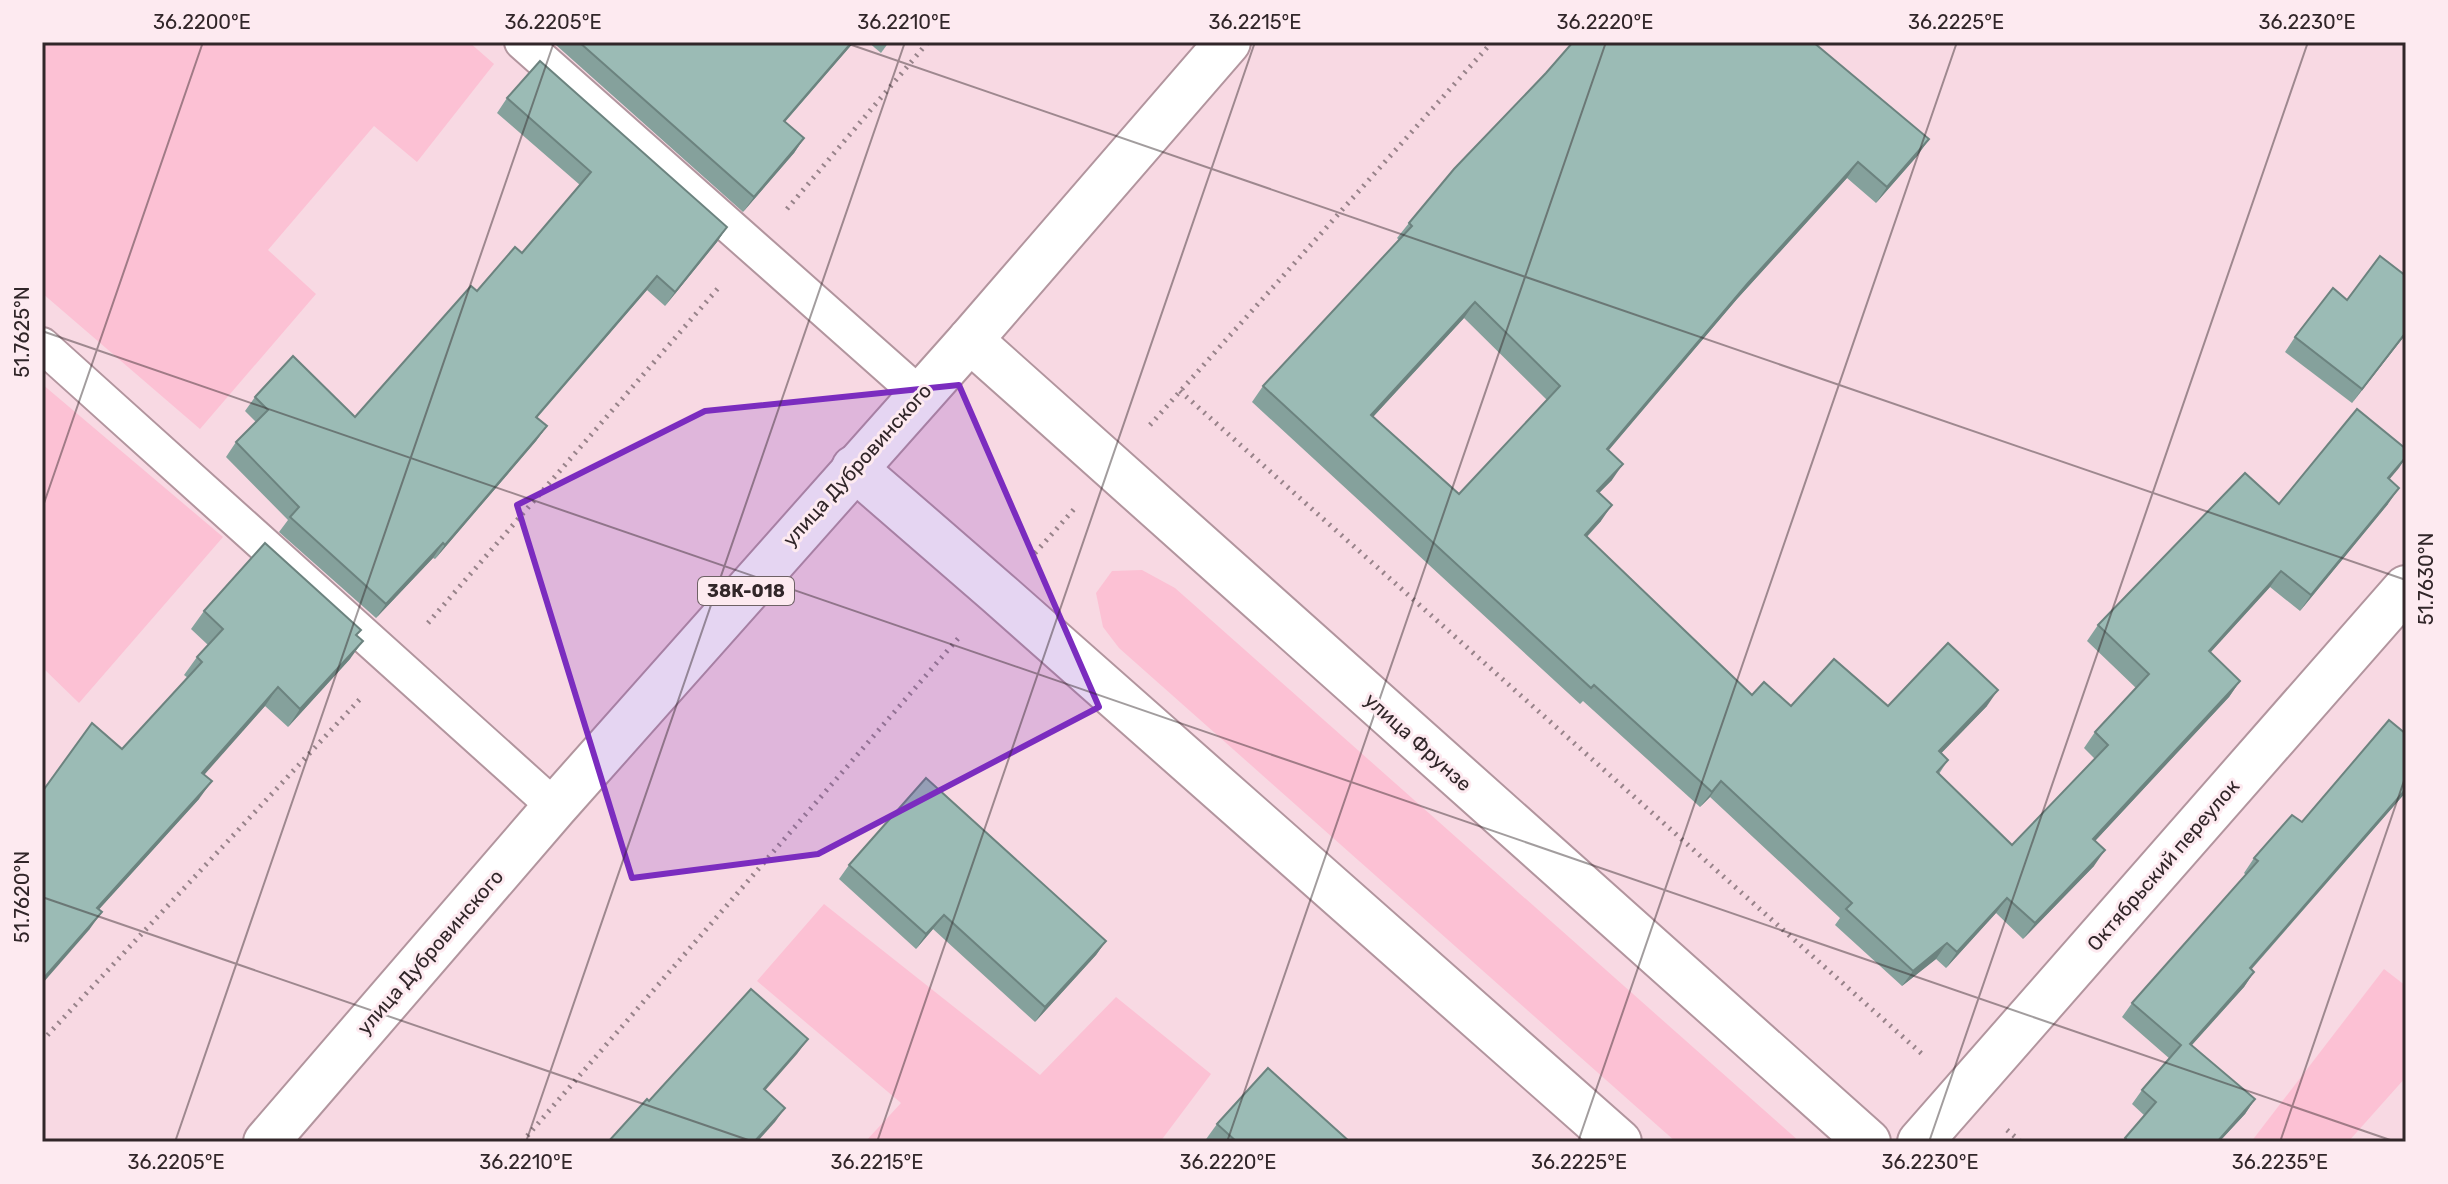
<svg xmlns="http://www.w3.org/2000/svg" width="2448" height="1184" font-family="Rubik,sans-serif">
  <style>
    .green { fill: #fcc1d4 }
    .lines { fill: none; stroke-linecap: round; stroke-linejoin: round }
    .service-casing { stroke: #b2959e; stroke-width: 38 }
    .minor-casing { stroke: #b2959e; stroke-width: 48 }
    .primary-casing { stroke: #b2959e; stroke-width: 48 }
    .path { stroke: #98838a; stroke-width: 5; stroke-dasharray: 2 6; stroke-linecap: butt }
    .service { stroke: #fff; stroke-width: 34 }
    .minor { stroke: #fff; stroke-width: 44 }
    .primary { stroke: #fff; stroke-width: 44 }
    .wall { fill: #85a19c; fill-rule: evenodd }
    .shaded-wall { fill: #6c837f }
    .building { fill: #9bbbb5; stroke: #6c837f; stroke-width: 2; fill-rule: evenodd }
    .marked { fill: #7b2cbf; fill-opacity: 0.2; stroke: #7b2cbf; stroke-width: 6; stroke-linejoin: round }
    .ticks { fill: none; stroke: #312629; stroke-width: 2; stroke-opacity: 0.45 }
    .labels { text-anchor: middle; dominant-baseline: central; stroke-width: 6; stroke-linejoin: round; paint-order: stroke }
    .shield { fill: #fdeaf0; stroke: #6e6165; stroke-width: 2 }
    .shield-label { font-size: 18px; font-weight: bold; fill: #312629 }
    .street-label { font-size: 20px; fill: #312629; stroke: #fdeaf0 }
    .neatline { fill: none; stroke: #312629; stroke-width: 3 }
    .ticks-label { font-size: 20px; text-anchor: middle; fill: #312629 }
  </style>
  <rect width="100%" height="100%" fill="#f8d9e3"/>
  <g class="green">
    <path d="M42,42H469L494,64L417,162L374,126L268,250L316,294L200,429L42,293Z"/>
    <path d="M42,384L223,537L79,703L42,667Z"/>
    <path d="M1142,570L1175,588L1800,1142H1676L1119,648L1103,627L1096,593L1112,571Z"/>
    <path d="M824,904L1040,1075L1116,997L1211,1074L1160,1142H865L901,1103L757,981Z"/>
    <path d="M2384,969L2406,986V1077L2348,1142H2251Z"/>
  </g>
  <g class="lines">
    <g class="service-casing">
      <g id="service">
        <path d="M522,42L920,395"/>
        <path d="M42,345L555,807"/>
      </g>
    </g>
    <g class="minor-casing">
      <path id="minor" d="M1920,1142L2406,588"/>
    </g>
    <g class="primary-casing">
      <g id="primary">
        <path d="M970,340L1868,1142"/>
        <path d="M854,468L998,593L1619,1142"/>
        <path d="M266,1142L555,807L970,340L1228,42"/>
      </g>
    </g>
    <g class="path">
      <path d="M787,209L928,42"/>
      <path d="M1180,391L1922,1054"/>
      <path d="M1150,425L1492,42"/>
      <path d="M1035,553L1076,507"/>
      <path d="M428,623L720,286"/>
      <path d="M42,1041L360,699"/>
      <path d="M2007,1130L2021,1142"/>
      <path d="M522,1142L961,635"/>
    </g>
    <use href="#service" class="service"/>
    <use href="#minor" class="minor"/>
    <use href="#primary" class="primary"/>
  </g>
  <g class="wall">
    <path d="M556,42H854L785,122L804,138L794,153L743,212L556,45L557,43Z"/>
    <path d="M868,42H889L881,53Z"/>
    <path d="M507,98L727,227L717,242L665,306L647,290L537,418L547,426L536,441L435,559L433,558L376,618L279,532L288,520L226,457L236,442L256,422L245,411L255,397L355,417L522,253L580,185L497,113Z"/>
    <path d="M1918,155L1876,203L1847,178L1737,299L1609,450L1612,480L1599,493L1601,521L1587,537L1752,695L1791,706H1987L1941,753L1948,760L1939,774L2012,845L2095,759L2084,748L2095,732L2136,688L2087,641L2098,625L2279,504L2406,449V458L2389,479L2388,504L2300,611L2270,587L2210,653L2240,681L2229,697L2095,841L2094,866L2023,939L1996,913L1946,968L1936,959L1902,986L1835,925L1840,918L1710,797L1700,807L1583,701L1580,704L1252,402L1263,386L1399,240L1397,238L1409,223ZM1464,318L1547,400L1459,494L1373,417Z"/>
    <path d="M2347,300L2406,334L2352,403L2285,352L2295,337Z"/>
    <path d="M204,611L357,635L350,659L288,727L265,706L204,774L199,799L99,909L89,930L122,749L188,678L184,675L197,657L208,645L191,629Z"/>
    <path d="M2406,792L2251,970L2254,972L2244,987L2192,1045L2255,1099L2245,1114L2219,1142H2122L2145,1116L2132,1104L2142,1090L2170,1059L2122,1017L2132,1003L2246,875L2244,873L2254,858L2302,822Z"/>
    <path d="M849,865L1106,941L1096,955L1035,1022L933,929L916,949L839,879Z"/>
    <path d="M1217,1124L1350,1142H1204Z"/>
  </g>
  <g class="shaded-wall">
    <path d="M852,42H854L773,135L784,121Z"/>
    <path d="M804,138L794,153L743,212L754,197Z"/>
    <path d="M1929,139L1918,155L1876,203L1887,187Z"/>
    <path d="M1858,162L1847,178L1737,299L1596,465L1607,449L1748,283Z"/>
    <path d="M727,227L717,242L665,306L675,292Z"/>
    <path d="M657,276L647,290L525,431L536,417Z"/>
    <path d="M1475,302L1464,318L1360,431L1371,415Z"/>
    <path d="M2406,332V334L2352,403L2362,389Z"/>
    <path d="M547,426L536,441L435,559L445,545Z"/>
    <path d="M2406,457L2399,468L2377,494L2388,478Z"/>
    <path d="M1623,464L1612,480L1585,507L1597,491Z"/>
    <path d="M2399,488L2388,504L2300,611L2311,595Z"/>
    <path d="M1612,505L1601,521L1573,551L1585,535Z"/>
    <path d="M443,543L433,558L376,618L386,604Z"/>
    <path d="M2281,571L2270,587L2197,667L2209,651Z"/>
    <path d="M363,641L350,659L288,727L300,709Z"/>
    <path d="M2240,681L2229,697L2082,855L2093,839Z"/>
    <path d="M278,687L265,706L190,791L202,773Z"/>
    <path d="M1998,690L1987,706L1928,767L1939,751Z"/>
    <path d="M212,781L199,799L84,926L97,908Z"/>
    <path d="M1721,781L1710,797L1700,807L1712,792Z"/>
    <path d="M2406,789V792L2239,983L2250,968Z"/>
    <path d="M2105,850L2094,866L2023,939L2035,923Z"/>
    <path d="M2007,898L1996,913L1946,968L1957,952Z"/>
    <path d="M102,912L89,930L42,984V980Z"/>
    <path d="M944,915L933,929L916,949L926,934Z"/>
    <path d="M1106,941L1096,955L1035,1022L1045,1007Z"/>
    <path d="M1947,943L1936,959L1902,986L1913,971Z"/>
    <path d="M2254,972L2244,987L2180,1058L2190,1044Z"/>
    <path d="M808,1039L797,1054L754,1103L764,1089Z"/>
    <path d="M2255,1099L2245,1114L2219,1142H2217Z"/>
    <path d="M785,1108L775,1122L757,1142H754Z"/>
  </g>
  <g class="building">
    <path d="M579,42H852L784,121L804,138L754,197Z"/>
    <path d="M1573,42H1813L1929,139L1887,187L1858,162L1748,283L1607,449L1623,464L1597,491L1612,505L1585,535L1752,695L1764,682L1791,706L1834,659L1888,706L1948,643L1998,690L1939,751L1948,760L1937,772L2012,845L2108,745L2095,732L2149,674L2098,625L2245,473L2279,504L2357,409L2406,449V457L2388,478L2399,488L2311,595L2281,571L2209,651L2240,681L2093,839L2105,850L2035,923L2007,898L1957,952L1947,943L1913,971L1846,909L1852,903L1721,781L1712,792L1594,685L1591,688L1263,386L1412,226L1409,223L1454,169L1546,73ZM1475,302L1560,386L1459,494L1371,415Z"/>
    <path d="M540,61L727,227L675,292L657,276L536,417L547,426L445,545L443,543L386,604L290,517L299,507L236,442L268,410L255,397L293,356L355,417L471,286L477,291L515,247L522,253L591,172L507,98Z"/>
    <path d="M2380,256L2406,276V332L2362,389L2295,337L2333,288L2347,300Z"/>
    <path d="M265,543L361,630L356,635L363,641L300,709L278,687L202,773L212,781L97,908L102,912L42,980V792L92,723L122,749L202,662L197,657L223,629L204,611Z"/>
    <path d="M2389,720L2406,734V789L2250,968L2254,972L2190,1044L2255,1099L2217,1142H2129L2125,1138L2156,1102L2142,1090L2181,1045L2132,1003L2258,861L2254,858L2292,815L2302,822Z"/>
    <path d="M926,778L1106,941L1045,1007L944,915L926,934L849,865Z"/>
    <path d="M751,989L808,1039L764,1089L785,1108L754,1142H608L647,1099L649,1101Z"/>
    <path d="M1268,1068L1350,1142H1237L1217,1124Z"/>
  </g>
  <path class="marked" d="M959,385L1099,707L818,854L632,878L517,505L705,411Z"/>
  <path class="ticks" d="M843,42L2406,580M42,331L2396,1142M42,509L203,42M42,897L754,1142M175,1142L554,42M526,1142L905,42M877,1142L1255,42M1227,1142L1606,42M1578,1142L1957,42M1929,1142L2308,42M2280,1142L2406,775"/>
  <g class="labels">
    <rect class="shield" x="698" y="577" width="96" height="28" rx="6"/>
    <g class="shield-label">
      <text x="746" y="591">38К-018</text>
    </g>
    <g class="street-label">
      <text transform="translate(857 465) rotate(-48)">улица Дубровинского</text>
      <text transform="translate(1418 742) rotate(42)">улица Фрунзе</text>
      <text transform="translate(2163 865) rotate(-49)">Октябрьский переулок</text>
      <text transform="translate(430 952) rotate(-49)">улица Дубровинского</text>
    </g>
  </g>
  <rect width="2448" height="1184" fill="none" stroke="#fdeaf0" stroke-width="88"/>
  <rect x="44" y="44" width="2360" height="1096" class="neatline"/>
  <g class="ticks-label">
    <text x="202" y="29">36.2200°E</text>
    <text x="553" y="29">36.2205°E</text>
    <text x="904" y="29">36.2210°E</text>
    <text x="1255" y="29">36.2215°E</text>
    <text x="1605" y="29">36.2220°E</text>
    <text x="1956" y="29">36.2225°E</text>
    <text x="2307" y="29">36.2230°E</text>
    <text transform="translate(22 332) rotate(-90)" y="7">51.7625°N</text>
    <text transform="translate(2426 579) rotate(-90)" y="7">51.7630°N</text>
    <text transform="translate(22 897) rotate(-90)" y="7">51.7620°N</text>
    <text x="176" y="1169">36.2205°E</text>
    <text x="526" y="1169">36.2210°E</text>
    <text x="877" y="1169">36.2215°E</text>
    <text x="1228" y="1169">36.2220°E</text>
    <text x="1579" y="1169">36.2225°E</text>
    <text x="1930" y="1169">36.2230°E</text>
    <text x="2280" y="1169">36.2235°E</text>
  </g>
</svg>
